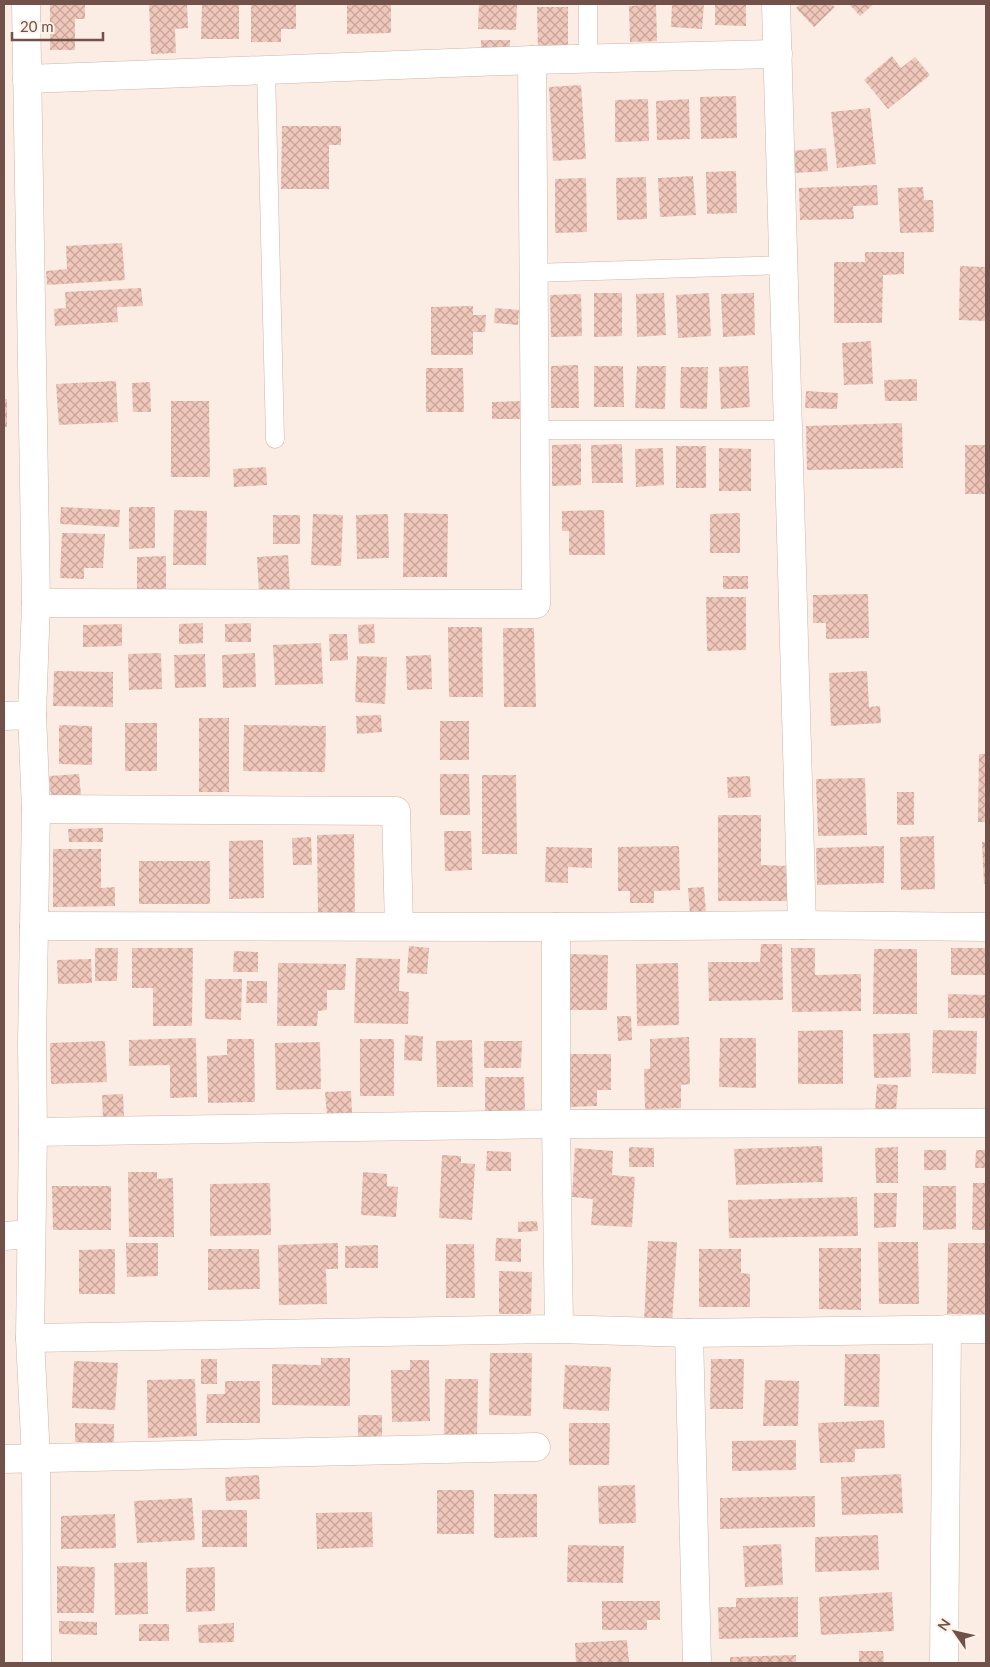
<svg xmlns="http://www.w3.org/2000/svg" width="990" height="1667" font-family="Lato,sans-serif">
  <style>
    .building { fill: url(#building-cross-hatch) }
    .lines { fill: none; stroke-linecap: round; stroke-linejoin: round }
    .lane-casing { stroke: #ceb5ad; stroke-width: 19 }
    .street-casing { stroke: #ceb5ad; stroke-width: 29 }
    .lane { stroke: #fff; stroke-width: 18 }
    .street { stroke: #fff; stroke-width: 28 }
  </style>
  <defs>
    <pattern id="building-cross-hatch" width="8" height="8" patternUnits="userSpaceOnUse" patternTransform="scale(1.25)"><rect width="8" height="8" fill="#f0c7bb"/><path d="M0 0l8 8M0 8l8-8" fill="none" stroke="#c7a49a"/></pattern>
  </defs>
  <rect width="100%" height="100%" fill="#fbede3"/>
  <g class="building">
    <path d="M50,4H85V19H75V50H50Z"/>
    <path d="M149,4H187L188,28L175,29L176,53L151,54Z"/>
    <path d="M202,4H239V39H201Z"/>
    <path d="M251,4H296V29H281V42H251Z"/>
    <path d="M347,4H391V33L347,34Z"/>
    <path d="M479,4H517L516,30L478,29Z"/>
    <path d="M656,4L657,41L630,42L629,6Z"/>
    <path d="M672,4H704L702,29L671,27Z"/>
    <path d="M715,4H746V26L715,25Z"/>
    <path d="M801,4H831L835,7L814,27L796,8Z"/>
    <path d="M849,4H874L860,16Z"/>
    <path d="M537,7H568V51H538Z"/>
    <rect x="481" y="40" width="29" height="12"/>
    <path d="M892,56L901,68L915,57L930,75L888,109L864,80Z"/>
    <path d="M581,85L586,159L553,161L549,87Z"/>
    <path d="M736,96L737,138L701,139L700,97Z"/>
    <path d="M648,99L649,141L615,142V100Z"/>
    <path d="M689,99L690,139L657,140L656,101Z"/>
    <path d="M870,108L876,164L837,168L831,112Z"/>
    <path d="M282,126H341V145H329V189H281Z"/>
    <path d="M826,148L828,171L794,173L792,151Z"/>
    <path d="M736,171L737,213L707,214L706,172Z"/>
    <path d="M693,176L696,215L660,217L658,178Z"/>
    <path d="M646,177L647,219L617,220L616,178Z"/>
    <path d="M586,178L587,232L555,233V179Z"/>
    <path d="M877,185L878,205L853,206L854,219L800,220L799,188Z"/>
    <path d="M923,187L924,200H933L934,232L900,233L898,188Z"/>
    <path d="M122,243L125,280L47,285L46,271L67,269L66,246Z"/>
    <path d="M865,252H904V274L883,275L882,323H834V262H865Z"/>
    <path d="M960,266L986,267V321L959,320Z"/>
    <path d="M141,288L143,306L117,307L118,322L55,326L54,309L66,308L65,292Z"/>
    <path d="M594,293H622V336L594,337Z"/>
    <path d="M664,293L666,335L637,337L636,294Z"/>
    <path d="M709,293L711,336L678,338L676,295Z"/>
    <path d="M754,293L755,335L723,337L721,294Z"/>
    <path d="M581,294L582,336L551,337L550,295Z"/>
    <path d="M473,306V315H486L485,332H473V355H431V307Z"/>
    <path d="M495,308L519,310L518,325L494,323Z"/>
    <path d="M871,341L873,384L844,385L842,343Z"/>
    <path d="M578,365L579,408H551V366Z"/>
    <path d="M594,366H623L624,407H594Z"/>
    <path d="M637,366H666L665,409L635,408Z"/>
    <path d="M748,366L750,407L721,409L719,367Z"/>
    <path d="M681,367H708L707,409L680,408Z"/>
    <path d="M426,368H463L464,412H426Z"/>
    <path d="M917,379V401H885L884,380Z"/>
    <path d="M116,381L118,422L59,425L56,384Z"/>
    <path d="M150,382L151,412H133L132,383Z"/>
    <path d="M806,391L838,393L837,409L805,408Z"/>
    <rect x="4" y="399" width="3" height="28"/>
    <path d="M171,401H209L210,477H171Z"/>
    <path d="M522,401V419H492V402Z"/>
    <path d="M902,423L903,468L807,470L806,426Z"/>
    <path d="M581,444V485L552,486V445Z"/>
    <path d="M622,444L623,483H592L591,445Z"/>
    <rect x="965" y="445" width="21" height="49"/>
    <rect x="676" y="446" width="30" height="42"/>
    <path d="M663,448L664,485L636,487L635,449Z"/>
    <path d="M719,448L751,449V491H719Z"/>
    <path d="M266,467L267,485L234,487L233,469Z"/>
    <path d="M61,507L120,510L119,527L60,524Z"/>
    <path d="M129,507H155V548L129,549Z"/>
    <path d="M174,510L207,511L206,565H173Z"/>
    <path d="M604,510L605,555H569V531H562V511Z"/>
    <path d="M404,513L448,514L447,577H403Z"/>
    <path d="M740,513V553H710V514Z"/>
    <path d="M313,514L343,515L341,566L311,565Z"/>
    <path d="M388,514L389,558L357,559L356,515Z"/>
    <rect x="273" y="515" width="27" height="29"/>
    <path d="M62,533L105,534L103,568H84V579L60,578Z"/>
    <path d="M288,555L290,591L259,592L257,557Z"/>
    <path d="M166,556V589H137V557Z"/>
    <rect x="723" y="576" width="25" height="13"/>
    <path d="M868,594L869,638L826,639V623H813V595Z"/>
    <path d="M706,597H746V650L707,651Z"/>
    <path d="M203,623V643L179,644V624Z"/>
    <path d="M251,623V642H225V624Z"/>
    <path d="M122,624V646L83,647V625Z"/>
    <path d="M374,624L375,643L359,644L358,625Z"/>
    <path d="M448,627H482L483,697H449Z"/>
    <path d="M503,628H534L536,707H504Z"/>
    <path d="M329,634H347L348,660L330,661Z"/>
    <path d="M321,643L323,684L275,685L273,645Z"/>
    <path d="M161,653L162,689L129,690L128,654Z"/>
    <path d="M255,653L256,687L223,688L222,655Z"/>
    <path d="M205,654L206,687L175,688L174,655Z"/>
    <path d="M431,655L432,689L407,690L406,656Z"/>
    <path d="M357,656L387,657L385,704L355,702Z"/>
    <path d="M54,671L113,672V707L53,706Z"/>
    <path d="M867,671L869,707L880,706L881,723L831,726L829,673Z"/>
    <path d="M381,715L382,732L357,734L356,716Z"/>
    <rect x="199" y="718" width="30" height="74"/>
    <rect x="440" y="721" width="29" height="39"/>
    <rect x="125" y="723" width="32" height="48"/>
    <path d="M59,725L92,726V765L59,764Z"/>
    <path d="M244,725L326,726L325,772L243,771Z"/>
    <path d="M979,754H986V822H978Z"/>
    <path d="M79,774L81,795L51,797L49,776Z"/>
    <path d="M440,774H469L470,815H440Z"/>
    <path d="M482,775H516L517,854H482Z"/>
    <path d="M750,776L751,797L728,798L727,777Z"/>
    <path d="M865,778L867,835L818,836L816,779Z"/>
    <rect x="897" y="792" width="17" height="33"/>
    <path d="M718,815H761V865L789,866V901H718Z"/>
    <path d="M103,828V842H69L68,829Z"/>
    <path d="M444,831H471L472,870L445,871Z"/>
    <path d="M354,834L355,914L318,915L317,835Z"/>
    <path d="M934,836L935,889L901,890L900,837Z"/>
    <path d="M311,837L312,865H293L292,838Z"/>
    <path d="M263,840L264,898L229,899V841Z"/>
    <path d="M982,842H986V884H984Z"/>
    <path d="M679,846L680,890L654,891V903H630V891H618V847Z"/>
    <path d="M884,846V883L817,885L816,848Z"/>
    <path d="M546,847L592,848V868L568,867V883L545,882Z"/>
    <path d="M53,849H101V888L115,887V906L53,907Z"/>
    <rect x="139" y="861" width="71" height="43"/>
    <path d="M704,887L706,913L690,914L688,888Z"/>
    <path d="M761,944H782L783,1000L709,1001L708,962H760Z"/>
    <path d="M409,946L429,948L427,974L407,973Z"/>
    <path d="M95,948H118L117,981H95Z"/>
    <path d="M132,948H193L192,1026H153V988H132Z"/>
    <path d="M791,948H815V975L861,974V1011L792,1012Z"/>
    <rect x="951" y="948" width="35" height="27"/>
    <path d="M874,949H917V1014H873Z"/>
    <path d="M234,951L258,952V972H233Z"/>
    <path d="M567,954L608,955L607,1010H566Z"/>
    <path d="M356,958L400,959L399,991L409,992L408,1024L354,1023Z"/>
    <path d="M91,959L92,983L58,984L57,960Z"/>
    <path d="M278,963L346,964L345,990H327V1010L318,1011L317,1026H277Z"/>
    <path d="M678,963L679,1025L637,1026L636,964Z"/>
    <path d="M205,979H242L241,1020L205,1019Z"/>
    <path d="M247,981H267V1003H246Z"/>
    <path d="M948,994L986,995V1018H948Z"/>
    <path d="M617,1016H631L632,1040L618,1041Z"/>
    <path d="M843,1030V1084H798V1031Z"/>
    <path d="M933,1030L977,1031L976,1074L932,1073Z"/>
    <path d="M910,1033L911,1077L874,1078L873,1034Z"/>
    <path d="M405,1035L423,1036L422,1061L404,1060Z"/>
    <path d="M689,1037L690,1084L681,1085V1108L645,1109L644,1069H650V1039Z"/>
    <path d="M196,1038L197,1097L170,1098V1065L129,1066V1040Z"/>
    <path d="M720,1038H756V1088L719,1087Z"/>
    <path d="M227,1039H254L255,1102L208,1103L207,1056L227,1055Z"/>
    <rect x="360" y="1039" width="34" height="57"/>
    <path d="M472,1040L473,1087H437L436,1041Z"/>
    <path d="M105,1041L107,1082L51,1084L50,1043Z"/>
    <path d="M484,1041H522L521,1068H484Z"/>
    <path d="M320,1042L321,1089L276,1090L275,1043Z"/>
    <path d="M568,1054H611V1090H597V1106L569,1107Z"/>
    <path d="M485,1077H524L525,1111H485Z"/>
    <path d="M877,1084L898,1085L896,1111L875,1110Z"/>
    <path d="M351,1091L352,1114L327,1115L325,1092Z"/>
    <path d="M123,1094L124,1118L103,1119L102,1095Z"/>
    <path d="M822,1146L823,1182L736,1185L734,1149Z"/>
    <path d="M629,1147L654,1148V1167H629Z"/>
    <path d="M898,1147V1183H876L875,1148Z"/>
    <path d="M575,1148L613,1151L612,1175L635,1177L632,1227L591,1225L593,1199L572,1197Z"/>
    <rect x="924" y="1150" width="22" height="20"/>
    <path d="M976,1150H986V1168H975Z"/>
    <path d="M487,1151L511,1152V1171H486Z"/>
    <path d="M442,1155L461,1156V1163L475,1164L472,1220L439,1218Z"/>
    <path d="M128,1172H157V1179L173,1178L174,1237H129Z"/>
    <path d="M363,1172L387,1174V1186L398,1187L396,1217L361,1215Z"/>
    <path d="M270,1183L271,1235L210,1236V1184Z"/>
    <path d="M973,1183H986V1230H972Z"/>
    <path d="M52,1186H111V1230H53Z"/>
    <path d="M923,1186H956V1229L923,1230Z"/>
    <path d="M874,1193H897L896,1227L874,1228Z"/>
    <path d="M857,1197L858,1236L729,1238L728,1200Z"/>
    <path d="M537,1221L538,1231L518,1232V1222Z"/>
    <path d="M496,1238L521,1239V1262L495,1261Z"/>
    <path d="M648,1241L677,1242L672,1323L644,1322Z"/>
    <path d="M878,1242H918L919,1304H879Z"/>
    <path d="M126,1243H158V1276L127,1277Z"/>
    <path d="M338,1243V1269H326L327,1304L279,1305L278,1245Z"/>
    <path d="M948,1243H986V1314H947Z"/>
    <path d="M446,1244H474L475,1298H446Z"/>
    <path d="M378,1245V1268H345V1246Z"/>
    <path d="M819,1248H861V1310L819,1309Z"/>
    <path d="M115,1249V1294H79V1250Z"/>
    <path d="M208,1249H259L260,1289L208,1290Z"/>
    <path d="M699,1249H741V1273L750,1274V1307H699Z"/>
    <path d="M499,1271L532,1272L531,1314H499Z"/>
    <path d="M490,1353H532L531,1416L489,1415Z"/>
    <path d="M845,1354H880L879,1407L844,1406Z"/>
    <path d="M321,1358H350V1406L272,1405V1364L321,1365Z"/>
    <rect x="201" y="1359" width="16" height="25"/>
    <path d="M711,1359H744L743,1409H710Z"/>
    <path d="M410,1360H429L430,1421L392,1422L391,1370H410Z"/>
    <path d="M74,1361L118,1363L115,1410L72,1408Z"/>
    <path d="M565,1365L611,1367L609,1411L563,1409Z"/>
    <path d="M195,1379L197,1436L148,1438L147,1380Z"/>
    <path d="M445,1379H478L477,1435L444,1434Z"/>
    <path d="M765,1380L799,1381L798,1426H763Z"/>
    <path d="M225,1381H260V1423H206L207,1394H225Z"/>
    <rect x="358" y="1415" width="24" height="23"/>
    <path d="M884,1420L885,1448L855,1449V1462L820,1463L818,1423Z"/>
    <path d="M75,1423L114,1424V1443L75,1442Z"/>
    <path d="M569,1423H610L609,1465H569Z"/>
    <path d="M796,1440V1470L732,1471V1441Z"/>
    <path d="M901,1474L903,1513L842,1515L841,1477Z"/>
    <path d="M259,1475L260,1499L226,1501L225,1477Z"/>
    <path d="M635,1485L636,1523L599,1524L598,1486Z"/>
    <rect x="437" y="1490" width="37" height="44"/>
    <path d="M494,1494H537V1537L494,1538Z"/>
    <path d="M815,1496V1527L720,1529V1498Z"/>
    <path d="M192,1498L195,1540L137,1543L134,1501Z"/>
    <rect x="202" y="1510" width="45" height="37"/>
    <path d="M372,1512L373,1547L317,1549L316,1513Z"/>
    <path d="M115,1514L116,1548L61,1549V1516Z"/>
    <path d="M878,1535L879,1570L815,1572V1537Z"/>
    <path d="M781,1544L783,1585L745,1587L743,1546Z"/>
    <path d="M568,1545L624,1546L623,1583L567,1582Z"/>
    <path d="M147,1562L148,1614L115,1615L114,1563Z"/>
    <path d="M57,1566L95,1567L94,1613H57Z"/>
    <path d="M215,1567V1611L186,1612V1568Z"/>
    <path d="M892,1592L894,1631L821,1635L819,1597Z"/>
    <path d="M798,1597V1637L719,1639L718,1607H736V1598Z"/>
    <path d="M602,1601H660V1620H647V1630H602Z"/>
    <path d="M59,1621L97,1622V1635L59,1634Z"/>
    <path d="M234,1623V1642L199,1643L198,1625Z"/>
    <rect x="139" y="1624" width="30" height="17"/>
    <path d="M627,1640L629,1663H576L575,1643Z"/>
    <path d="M859,1651H883L884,1663H859Z"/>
    <path d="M796,1655V1663H730V1657Z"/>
  </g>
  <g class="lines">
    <g class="lane-casing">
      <g id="lane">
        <path d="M588,59V4"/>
        <path d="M266,70L275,439"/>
        <path d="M533,273L784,265"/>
        <path d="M534,430H788"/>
      </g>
    </g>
    <g class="street-casing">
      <g id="street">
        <path d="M26,4L36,603L32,715L36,809L32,1044L33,1132L30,1338L36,1458L37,1663"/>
        <path d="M776,4L802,925"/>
        <path d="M27,79L532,60L778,54"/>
        <path d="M36,603L536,604L532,60"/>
        <path d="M4,716L32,715"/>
        <path d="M36,809L396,811L399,926"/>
        <path d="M34,926L556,927L802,925L986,927"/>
        <path d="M556,927V1124L559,1329"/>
        <path d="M33,1132L556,1124L986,1123"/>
        <path d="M4,1236L31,1234"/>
        <path d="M689,1333L697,1663"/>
        <path d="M30,1338L559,1329L689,1333L986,1329"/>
        <path d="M4,1459L536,1447"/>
        <path d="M944,1663L947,1329"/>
      </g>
    </g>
    <use href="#lane" class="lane"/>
    <use href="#street" class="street"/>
  </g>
  <rect width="990" height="1667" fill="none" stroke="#72514a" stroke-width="10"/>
  <g transform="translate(955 1632) rotate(304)" stroke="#fef2e8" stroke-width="4" paint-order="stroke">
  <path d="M0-4L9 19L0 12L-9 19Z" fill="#72514a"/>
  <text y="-8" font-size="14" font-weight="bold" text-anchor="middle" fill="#72514a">N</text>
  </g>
  <path d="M12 32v8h91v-8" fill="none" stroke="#72514a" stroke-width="2.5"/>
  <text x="20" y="32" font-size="15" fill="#72514a" stroke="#fef2e8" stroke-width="4" paint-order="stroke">20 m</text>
</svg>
